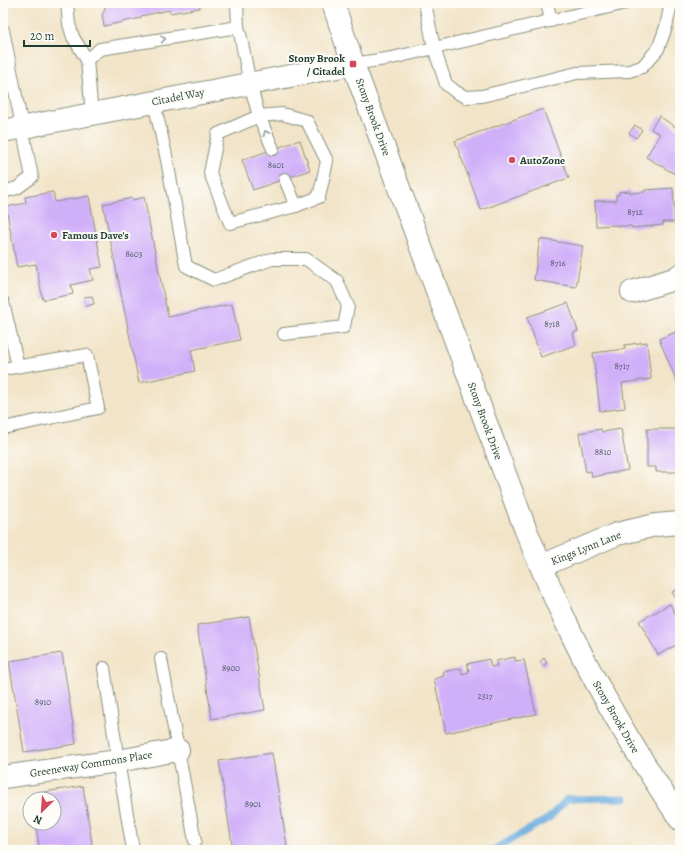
<svg xmlns="http://www.w3.org/2000/svg" width="683" height="853" font-family="Alegreya,serif">
  <style>
    .lines { fill: none; stroke-linecap: round; stroke-linejoin: round }
    .stream { stroke: #6aacde; stroke-width: 7 }
    .building { fill: #d0aff9 }
    .service-casing { stroke: #88907e; stroke-width: 14 }
    .minor-casing { stroke: #88907e; stroke-width: 24 }
    .tertiary-casing { stroke: #88907e; stroke-width: 24 }
    .service { stroke: #fff; stroke-width: 12 }
    .minor { stroke: #fff; stroke-width: 22 }
    .tertiary { stroke: #fff; stroke-width: 22 }
    .oneway { stroke: #8f9e9a }
    .poi-dot { fill: #d1495b; stroke: #fdfcf7; stroke-width: 1.5 }
    .labels { text-anchor: middle; dominant-baseline: central; stroke-width: 4; stroke-linejoin: round; paint-order: stroke }
    .number-label { font-size: 9px; fill: #4b5a65 }
    .poi-label { font-size: 11px; font-weight: bold; fill: #1f3d34; stroke: #fdfcf7; text-anchor: start }
    .street-label { font-size: 11px; fill: #1f3d34; stroke: #fdfcf7 }
  </style>
  <rect width="100%" height="100%" fill="#fdfcf7"/>
  <filter id="ink" filterUnits="userSpaceOnUse"><feTurbulence type="fractalNoise" baseFrequency=".025" numOctaves="2"/><feDisplacementMap in="SourceGraphic" scale="8" xChannelSelector="R" yChannelSelector="G"/><feConvolveMatrix kernelMatrix="1 2 1 2 8 2 1 2 1" color-interpolation-filters="sRGB"/></filter>
  <filter id="wash" filterUnits="userSpaceOnUse"><feTurbulence type="fractalNoise" baseFrequency=".012" numOctaves="4" result="noise"/><feDisplacementMap in="SourceGraphic" scale="16" xChannelSelector="R" yChannelSelector="G"/><feGaussianBlur stdDeviation="0.9" result="paint"/><feColorMatrix in="noise" values="0 0 0 0 0 0 0 0 0 0 0 0 0 0 0 0 0 1.4 0 .05"/><feComposite in="paint" operator="in"/></filter>
  <g filter="url(#wash)">
    <rect width="100%" height="100%" fill="#f2e4c8"/>
    <g class="lines">
      <path class="stream" d="M493,850L549,818L567,799L625,798"/>
    </g>
    <g id="blocks">
      <g class="building">
        <path d="M104,3H199L200,8L170,13L169,10L141,16V18L104,26L102,15L105,9Z"/>
        <path d="M543,109L569,178L481,210L455,141Z"/>
        <path d="M659,116L680,130V177L646,157L660,134L651,129Z"/>
        <path d="M635,125L642,130L636,138L629,133Z"/>
        <path d="M300,140L310,170L253,190L242,160Z"/>
        <path d="M673,188L675,222H663V225L632,228L631,226H618L617,225L596,226L595,201H616V195H619V192L630,191L631,193L645,192V190Z"/>
        <path d="M53,192L55,202L89,196L102,267L90,269L93,280L71,285L73,294L43,300L36,264L17,267L6,207L26,203L25,197Z"/>
        <path d="M144,197L168,317L232,304L240,340L191,350L195,371L139,383L103,204L132,198L133,200Z"/>
        <path d="M540,239L583,246L576,287L534,280Z"/>
        <path d="M92,296L94,304L86,306L84,297Z"/>
        <path d="M568,303L578,331L573,333L576,345L541,357L527,317Z"/>
        <path d="M680,330V389L659,339Z"/>
        <path d="M647,342L651,379L622,383L625,408L600,411L593,353L625,349L624,345Z"/>
        <path d="M601,429L602,432L621,429L628,470L592,477L591,471L586,472L579,433Z"/>
        <path d="M647,429H680V472H656V467H647Z"/>
        <path d="M680,588V606L672,592Z"/>
        <path d="M670,604L680,622V643L658,655L639,621Z"/>
        <path d="M249,617L265,710L212,719L197,625Z"/>
        <path d="M62,653L76,744L24,752L9,661Z"/>
        <path d="M515,657V661L524,660L536,714L446,733L434,679L444,676L443,672L461,668L462,674L469,672L467,664L489,659L491,667L497,666L496,661Z"/>
        <path d="M544,658L547,663L543,666L540,662Z"/>
        <path d="M272,753L287,846L260,850H233L219,761Z"/>
        <path d="M83,786L93,850H40L35,823H54V799H32L31,794Z"/>
      </g>
    </g>
  </g>
  <g filter="url(#ink)">
    <use href="#blocks" fill-opacity="0" stroke="#88907e" stroke-width="1"/>
    <g class="lines">
      <g class="service-casing">
        <g id="service">
          <path d="M67,3L69,24L73,37L87,60L92,114"/>
          <path d="M237,3L238,27L241,38L250,84L259,116L273,149"/>
          <path d="M425,3L434,48L446,84L456,92L466,97L482,96L577,73L629,71L642,67L658,49L666,27L671,3"/>
          <path d="M547,3L551,21"/>
          <path d="M3,30L32,177L17,188L3,192"/>
          <path d="M87,60L100,49L238,27"/>
          <path d="M353,64L392,58L626,3"/>
          <path d="M154,102L167,160L186,266L214,280L272,259H306L337,281L348,306L344,327L284,334"/>
          <path d="M282,114L307,121L327,161L319,197L296,206L230,223L210,173L218,134L259,116Z"/>
          <path d="M285,179L296,206"/>
          <path d="M3,302L18,366"/>
          <path d="M3,369L87,355L98,408L3,428"/>
          <path d="M161,659L195,841"/>
          <path d="M104,668L118,761L133,850"/>
        </g>
      </g>
      <g class="minor-casing">
        <g id="minor">
          <path d="M3,131L353,64"/>
          <path d="M632,292L674,279L680,275"/>
          <path d="M541,566L617,534L656,525L680,523"/>
          <path d="M3,777L118,761L178,750"/>
        </g>
      </g>
      <g class="tertiary-casing">
        <path id="tertiary" d="M333,3L353,64L525,528C549,586 574,644 605,698C628,740 654,780 680,819"/>
      </g>
      <use href="#service" class="service"/>
      <use href="#minor" class="minor"/>
      <use href="#tertiary" class="tertiary"/>
    </g>
    <defs><path id="oneway-chevron" d="M-2-3.5L2.5 0L-2 3.5" fill="none" stroke-width="1.6" stroke-linecap="round" stroke-linejoin="round"/></defs>
    <g class="oneway">
      <use href="#oneway-chevron" transform="translate(163 39) rotate(-9)"/>
      <use href="#oneway-chevron" transform="translate(266 133) rotate(-113)"/>
    </g>
  </g>
  <g class="poi-dot">
    <rect x="349" y="60" width="8" height="8" rx="2"/>
    <circle cx="512" cy="160" r="4"/>
    <circle cx="54" cy="235" r="4"/>
  </g>
  <g class="labels">
    <g class="number-label">
      <text x="276" y="165">8601</text>
      <text x="635" y="212">8712</text>
      <text x="134" y="254">8603</text>
      <text x="558" y="263">8716</text>
      <text x="552" y="324">8718</text>
      <text x="622" y="366">8717</text>
      <text x="603" y="452">8810</text>
      <text x="231" y="668">8900</text>
      <text x="485" y="696">2317</text>
      <text x="43" y="702">8910</text>
      <text x="253" y="804">8901</text>
    </g>
    <g class="poi-label">
      <text x="345" y="58" text-anchor="end">Stony Brook<tspan x="345" dy="13">/ Citadel</tspan></text>
      <text x="520" y="160">AutoZone</text>
      <text x="62" y="235">Famous Dave's</text>
    </g>
    <g class="street-label">
      <text transform="translate(178 97) rotate(-11)">Citadel Way</text>
      <text transform="translate(373 117) rotate(70)">Stony Brook Drive</text>
      <text transform="translate(485 421) rotate(70)">Stony Brook Drive</text>
      <text transform="translate(586 548) rotate(-22)">Kings Lynn Lane</text>
      <text transform="translate(616 717) rotate(60)">Stony Brook Drive</text>
      <text transform="translate(91 764) rotate(-9)">Greeneway Commons Place</text>
    </g>
  </g>
  <rect width="683" height="853" fill="none" stroke="#fdfcf7" stroke-width="16"/>
  <g transform="translate(42 811) rotate(205)"><circle r="19" fill="#fdfcf7" stroke="#a4b0a9"/>
  <path d="M0-3L7 15L0 10L-7 15Z" fill="#d1495b"/>
  <text y="-6" font-size="11" font-weight="bold" text-anchor="middle" fill="#1f3d34">N</text>
  </g>
  <path d="M24 40v6h66v-6" fill="none" stroke="#1f3d34" stroke-width="2"/>
  <text x="30" y="40" font-size="12" fill="#1f3d34" stroke="#fdfcf7" stroke-width="3" paint-order="stroke">20 m</text>
</svg>
